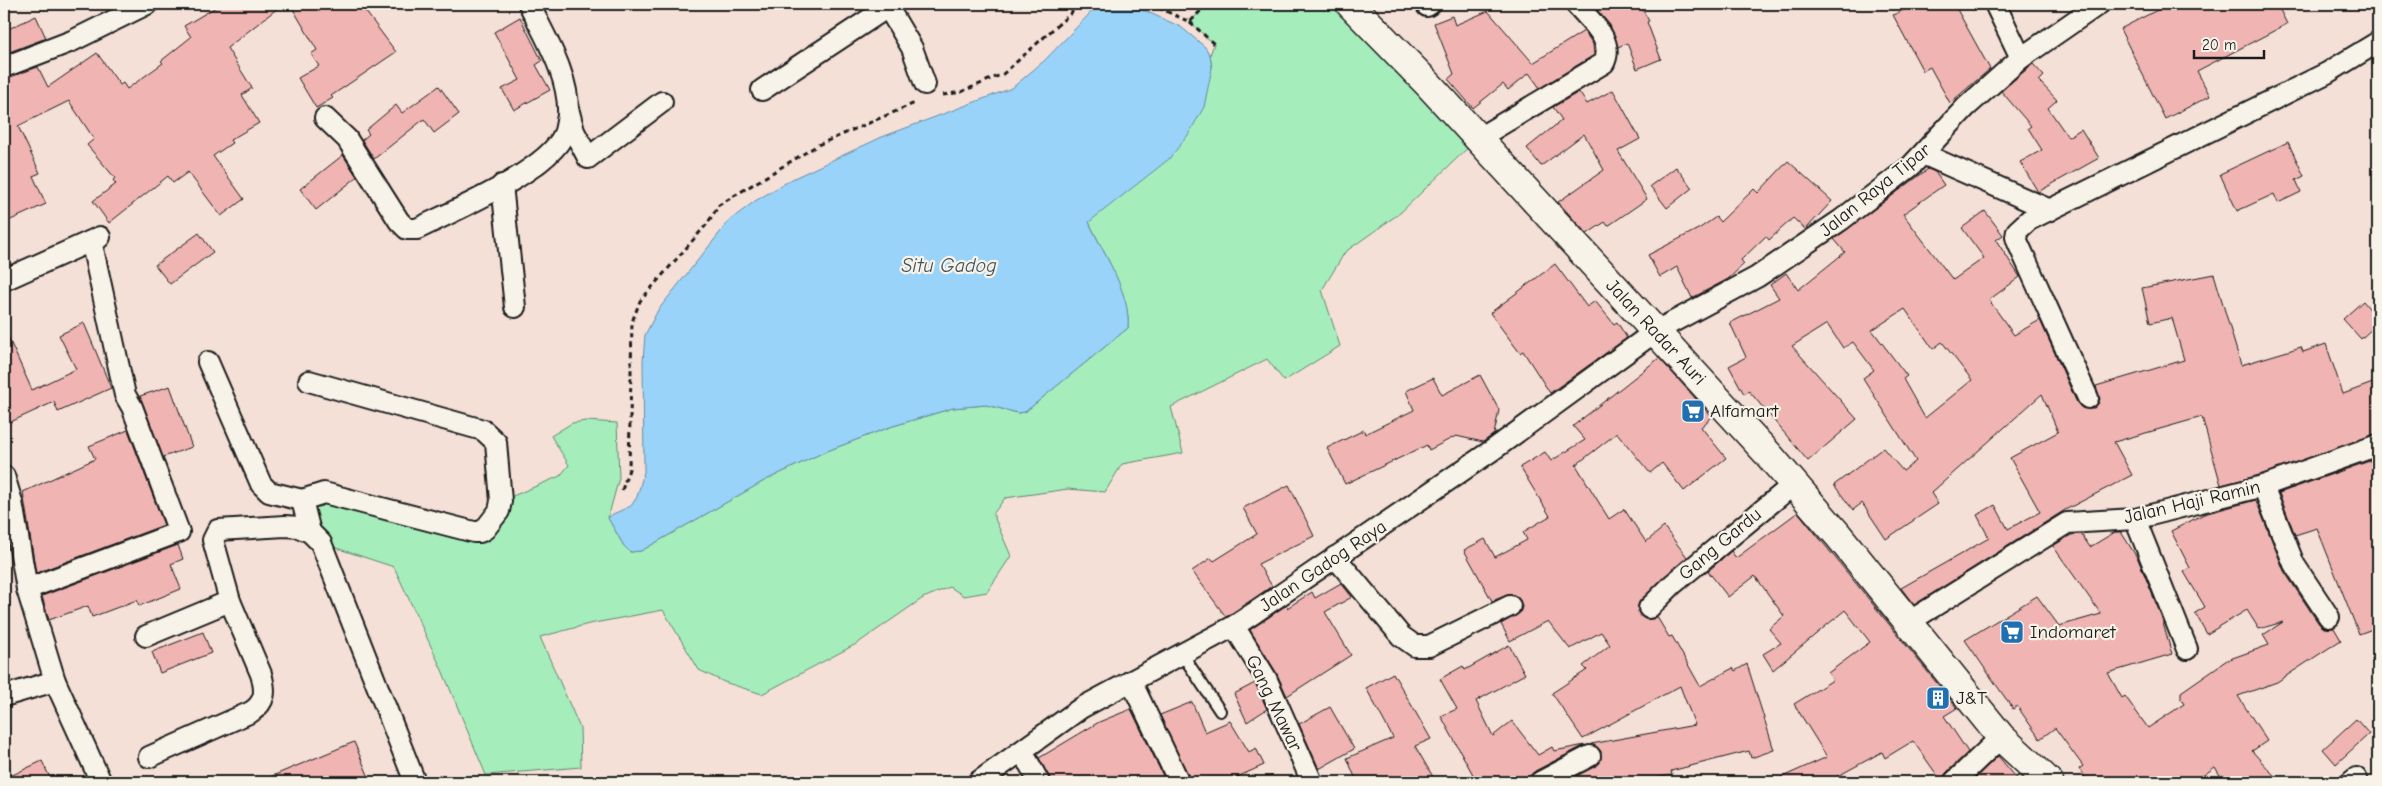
<svg xmlns="http://www.w3.org/2000/svg" width="2382" height="786" font-family="'Comic Neue',sans-serif">
  <style>
    .green { fill: #a5eebc; stroke: #60856c }
    .water { fill: #99d3f9; stroke: #678aa1 }
    .building { fill: #f0b4b3; stroke: #1c1c1c; fill-rule: evenodd }
    .lines { fill: none; stroke-linecap: round; stroke-linejoin: round }
    .service-casing { stroke: #1c1c1c; stroke-width: 14 }
    .minor-casing { stroke: #1c1c1c; stroke-width: 24 }
    .secondary-casing { stroke: #1c1c1c; stroke-width: 31 }
    .path { stroke: #1c1c1c; stroke-width: 3; stroke-dasharray: 5 4; stroke-linecap: butt }
    .service { stroke: #f7f3e8; stroke-width: 10 }
    .minor { stroke: #f7f3e8; stroke-width: 20 }
    .secondary { stroke: #f7f3e8; stroke-width: 28 }
    .labels { text-anchor: middle; dominant-baseline: central; stroke-width: 4.5; stroke-linejoin: round; paint-order: stroke }
    .street-label { font-size: 19px; fill: #1c1c1c; stroke: #f7f3e8 }
    .poi-label { font-size: 19px; fill: #1c1c1c; stroke: #f7f3e8; text-anchor: start }
    .water-label { font-size: 20px; font-style: italic; fill: #42535e; stroke: #f7f3e8 }
  </style>
  <rect width="100%" height="100%" fill="#f5e0d8"/>
  <filter id="ink" filterUnits="userSpaceOnUse"><feTurbulence type="fractalNoise" baseFrequency=".02" numOctaves="2"/><feDisplacementMap in="SourceGraphic" scale="10" xChannelSelector="R" yChannelSelector="G"/><feConvolveMatrix kernelMatrix="1 2 1 2 8 2 1 2 1" color-interpolation-filters="sRGB"/></filter>
  <g filter="url(#ink)">
    <path class="green" d="M1207,4H1350L1477,139L1400,213L1345,252L1322,290L1340,346L1284,381L1267,359L1171,407L1183,453L1122,464L1105,492L1068,489L1005,498L993,514L1011,556L987,592L964,596L950,587L923,598L858,643L762,694L724,682L699,670L663,610L589,624L540,637L580,728L581,767L486,775L442,670L394,567L321,543L310,532L314,494L474,532L501,501L560,476L569,465L551,436L572,423L586,421L617,423L619,478L608,518L624,546L630,552L641,551L764,481L822,453L890,427L953,408L986,405L1018,413L1025,412L1128,328C1131,295 1103,252 1089,222L1212,68L1210,55L1214,44L1190,22Z"/>
    <path class="water" d="M1099,4H1130L1181,27L1205,47L1210,55L1212,68L1204,107L1188,135L1169,159L1089,222C1103,254 1131,292 1128,328L1025,412L1018,413L986,405L953,408L890,427L822,453L764,481L641,551L630,552L624,546L608,518L613,514L631,506L637,497L644,472L643,361L645,335L658,310L730,220L755,201L794,178L882,137L1012,88L1045,60Z"/>
    <g class="building">
      <path d="M221,4H283L227,48L252,88L242,95L259,123L230,140L232,143L213,156L244,199L221,216L188,172L173,183L168,176L109,223L93,201L116,184L113,180L115,178L87,145L94,139L69,101L18,126L40,173L33,176L46,204L4,223V79L38,67L48,87L97,53L120,85L123,83L127,89L163,63L161,61L191,37L184,26Z"/>
      <path d="M290,4H360L396,52L331,96L333,98L316,108L298,78L319,66L311,54L317,50Z"/>
      <path d="M1592,4H1639L1649,21L1647,22L1661,59L1637,69L1627,43L1618,47L1610,25Z"/>
      <path d="M1916,4H1954L1990,69L1950,103L1930,67L1923,71L1893,15Z"/>
      <path d="M2169,4H2277L2287,24L2197,71L2210,96L2165,119L2120,29Z"/>
      <path d="M1488,11L1533,63L1584,31L1593,44L1594,55L1540,88L1529,73L1508,90L1503,84L1473,108L1448,79L1454,74L1434,23L1452,16L1455,25Z"/>
      <path d="M36,16L46,38L4,54V31Z"/>
      <path d="M520,17L542,61L536,65L550,90L514,110L502,89L520,80L494,32Z"/>
      <path d="M2033,64L2044,76L2039,81L2057,100L2048,108L2068,137L2081,129L2099,158L2038,192L2020,162L2042,150L2028,128L2031,126L2001,91Z"/>
      <path d="M439,86L459,114L434,133L424,119L374,159L362,140L369,134L366,130L396,105L402,113Z"/>
      <path d="M1613,90L1640,139L1618,151L1647,199L1608,226L1605,222L1587,234L1558,202L1604,170L1584,134L1541,166L1527,148L1562,120L1553,107L1579,92L1587,104Z"/>
      <path d="M2288,142L2304,176L2296,180L2301,192L2278,203L2274,194L2237,211L2220,174Z"/>
      <path d="M343,155L357,177L316,210L300,189Z"/>
      <path d="M1788,161L1832,201L1807,228L1806,230L1793,218L1769,240L1766,236L1741,260L1744,264L1728,279L1692,298L1677,267L1660,277L1648,255L1700,228L1716,217L1720,222L1754,189L1758,193Z"/>
      <path d="M1676,167L1692,188L1667,208L1650,186Z"/>
      <path d="M1928,169L1935,172L1944,185L1903,214L1953,280L1984,258L1962,228L1985,211L2003,235L1996,240L2020,277L1989,300L2014,335L2040,320L2077,403L2082,408L2092,409L2098,404L2100,399L2096,386L2184,360L2172,318L2150,323L2142,288L2214,274L2241,365L2301,347L2303,352L2326,344L2343,394L2378,381V433L2260,475L2221,485L2202,417L2114,442L2132,475L2065,510L1914,605L1901,588L1989,538L1977,515L1995,505L2008,529L2040,512L2010,458L2058,432L2042,394L1931,493L1938,504L1886,539L1862,503L1853,510L1834,485L1883,448L1903,471L1916,461L1863,378L1874,370L1853,342L1843,348L1827,324L1792,346L1857,419L1808,461L1749,391L1744,394L1729,366L1746,357L1730,323L1779,298L1770,285L1786,273L1798,290L1845,252L1834,239ZM1905,309L1933,349L1942,342L1972,380L1925,418L1903,379L1907,376L1872,330Z"/>
      <path d="M199,233L213,252L170,284L155,265Z"/>
      <path d="M1555,264L1587,307L1595,301L1614,324L1617,322L1627,338L1550,393L1523,351L1520,353L1490,313Z"/>
      <path d="M2363,301L2378,319V323L2361,339L2343,319Z"/>
      <path d="M84,323L111,388L58,412L54,402L4,425V328L32,390L76,369L59,335Z"/>
      <path d="M1659,358L1712,417L1701,427L1726,458L1684,491L1662,463L1650,473L1617,433L1576,465L1609,519L1624,509L1646,542L1664,527L1687,557L1641,600L1638,612L1645,619L1657,617L1669,637L1672,636L1700,686L1733,668L1735,671L1747,664L1774,750L1751,758L1749,751L1671,771L1672,775L1634,782H1565L1600,763L1601,751L1591,744L1695,725L1680,686L1583,739L1552,693L1587,670L1583,666L1610,645L1601,632L1570,649L1548,621L1510,641L1501,624L1520,613L1522,607L1520,600L1510,594L1492,601L1464,550L1485,539L1495,557L1527,540L1523,532L1550,516L1520,467L1545,452L1551,461L1585,440L1573,426Z"/>
      <path d="M1480,375L1499,410L1494,434L1483,442L1456,436L1429,450L1427,445L1345,484L1327,448L1364,430L1365,434L1414,410L1406,391L1433,378L1442,395Z"/>
      <path d="M170,386L192,447L163,457L140,396Z"/>
      <path d="M128,430L164,525L36,573L23,492L95,459L89,446Z"/>
      <path d="M2378,458V627L2359,634L2317,528L2295,535L2279,493Z"/>
      <path d="M1289,485L1314,536L1258,564L1272,586L1226,617L1192,571L1211,558L1214,561L1257,534L1243,508Z"/>
      <path d="M2256,500L2284,571L2319,624L2324,628H2334L2341,640L2277,682L2238,696L2267,741L2252,751L2280,782H2224L2215,767L2194,782H2088L2079,769L2083,766L2055,728L2040,739L2017,706L2013,709L1965,640L2037,596L2059,626L2101,614L2053,546L2071,535L2081,534L2090,547L2115,532H2121L2138,559L2160,613L2172,654L2108,673L2122,698L2125,696L2148,728L2184,704L2181,699V692L2227,660L2269,645L2263,635L2283,622L2259,629L2247,610L2207,634L2195,613L2205,607L2184,572L2190,568L2171,531L2204,514Z"/>
      <path d="M1798,512L1957,708L1944,716L1968,752L1946,773L1942,782L1913,741L1885,758L1882,752L1827,782H1771L1827,757L1794,704L1833,680L1828,673L1870,642L1845,610L1773,670L1763,654L1781,643L1769,629L1784,616L1755,576L1728,597L1708,571L1731,551L1736,558Z"/>
      <path d="M178,545L183,559L171,564L181,589L139,606L137,600L92,617L88,606L49,620L42,596Z"/>
      <path d="M1341,583L1352,597L1325,612L1351,655L1287,696L1276,672L1250,630L1285,606L1287,608L1312,592L1315,598Z"/>
      <path d="M203,632L211,653L160,673L152,652Z"/>
      <path d="M1509,645L1525,674L1476,701L1493,736L1512,721L1538,755L1552,747L1554,751L1585,745L1535,771L1530,776L1528,782H1477L1441,716L1457,709L1440,679L1463,666L1465,670Z"/>
      <path d="M1393,673L1431,739L1415,746L1436,782H1357L1347,758L1393,738L1366,688Z"/>
      <path d="M1255,683L1267,709L1247,722L1234,694Z"/>
      <path d="M1192,702L1205,732L1230,721L1249,752L1256,748L1264,765L1226,782H1191L1160,715Z"/>
      <path d="M1330,707L1354,749L1319,769L1299,724Z"/>
      <path d="M1131,709L1166,782H1051L1039,758L1099,722Z"/>
      <path d="M2356,719L2369,734L2336,764L2323,749Z"/>
      <path d="M354,742L371,782H258Z"/>
      <path d="M1998,756L2020,782H1971Z"/>
      <path d="M42,761L52,782H4V779Z"/>
    </g>
    <g class="lines">
      <g class="service-casing">
        <path id="service" d="M1182,654L1220,711"/>
      </g>
      <g class="minor-casing">
        <g id="minor">
          <path d="M886,4L912,48L925,84"/>
          <path d="M1995,4L2021,58"/>
          <path d="M1427,6L1430,4"/>
          <path d="M4,67L72,41L147,4"/>
          <path d="M762,90L888,7"/>
          <path d="M569,112L574,131L588,158L662,102"/>
          <path d="M325,118L347,139L399,221L407,229H417C453,211 548,171 564,134C566,129 567,121 568,115C570,77 545,37 529,4"/>
          <path d="M1477,139L1604,63C1615,40 1590,21 1576,4"/>
          <path d="M1923,154L2050,210"/>
          <path d="M502,185L515,307"/>
          <path d="M4,280L100,237L95,241L93,249L125,395L132,407L179,532L27,589"/>
          <path d="M208,362L261,484L269,492L302,500"/>
          <path d="M309,381L483,430L496,442L501,501L499,511L485,529L480,532H474L324,493L302,500L310,532"/>
          <path d="M2088,398L2018,243L2016,237L2017,231L2029,220L2327,73L2378,42"/>
          <path d="M4,476L12,502L27,589L55,681L101,782"/>
          <path d="M2263,486L2294,564L2329,617"/>
          <path d="M2135,519L2187,649"/>
          <path d="M1335,557L1401,636L1415,646H1429L1510,606"/>
          <path d="M1649,608L1673,584L1794,484"/>
          <path d="M1907,623L2067,523L2135,519L2263,486L2378,445"/>
          <path d="M1234,626L1266,678L1312,782"/>
          <path d="M146,636L230,601"/>
          <path d="M1131,681L1179,782"/>
          <path d="M4,696L55,681"/>
          <path d="M1022,751L1039,782"/>
          <path d="M149,757L251,712C266,702 266,691 261,674L230,601L213,540L218,530L285,526L298,527L310,532L321,543L415,782"/>
          <path d="M978,782L1081,708L1234,626L1254,613L1494,449L1656,331L1757,277L1841,220L1911,166L1966,107L2021,58L2099,4"/>
          <path d="M1540,782L1590,756"/>
          <path d="M1954,782L2001,737"/>
          <path d="M2351,782L2356,778"/>
        </g>
      </g>
      <g class="secondary-casing">
        <path id="secondary" d="M1350,4L1429,85L1768,454L1838,535L2001,737L2049,782"/>
      </g>
      <g class="path">
        <path d="M1150,4L1190,22L1207,4"/>
        <path d="M1190,22L1214,44"/>
        <path d="M943,95L961,92L1003,74L1081,4"/>
        <path d="M622,490L629,469L632,322L640,301L707,224L719,205L818,145L915,103"/>
      </g>
      <use href="#service" class="service"/>
      <use href="#minor" class="minor"/>
      <use href="#secondary" class="secondary"/>
    </g>
  </g>
  <defs>
    <g id="supermarket-square" transform="scale(1.25)"><rect x="-9" y="-9" width="18" height="18" rx="4" fill="#1f6fb2" stroke="#f7f3e8"/><path d="M-6-5.5h2.5l.6 2H6L4.5 2H-2.5L-4.4-4H-6ZM-1.5 3.2a1.3 1.3 0 1 0 .1 0ZM3 3.2a1.3 1.3 0 1 0 .1 0Z" fill="#fff"/></g>
    <g id="building-square" transform="scale(1.25)"><rect x="-9" y="-9" width="18" height="18" rx="4" fill="#1f6fb2" stroke="#f7f3e8"/><path d="M-4-6H4V6H1V3H-1V6H-4ZM-2.5-4.3h1.7v1.8h-1.7ZM.8-4.3h1.7v1.8H.8ZM-2.5-1h1.7V.8h-1.7ZM.8-1h1.7V.8H.8Z" fill="#fff"/></g>
  </defs>
  <g fill-rule="evenodd">
    <use href="#supermarket-square" x="1693" y="411"/>
    <use href="#supermarket-square" x="2012" y="632"/>
    <use href="#building-square" x="1938" y="698"/>
  </g>
  <g class="labels">
    <g class="street-label">
      <text transform="translate(1875 190) rotate(-39)">Jalan Raya Tipar</text>
      <text transform="translate(1656 332) rotate(47)">Jalan Radar Auri</text>
      <text transform="translate(2192 502) rotate(-13)">Jalan Haji Ramin</text>
      <text transform="translate(1720 544) rotate(-40)">Gang Gardu</text>
      <text transform="translate(1323 566) rotate(-34)">Jalan Gadog Raya</text>
      <text transform="translate(1274 703) rotate(64)">Gang Mawar</text>
    </g>
    <g class="poi-label">
      <text x="1710" y="411">Alfamart</text>
      <text x="2030" y="632">Indomaret</text>
      <text x="1956" y="698">J&amp;T</text>
    </g>
    <g class="water-label">
      <text x="949" y="265">Situ Gadog</text>
    </g>
  </g>
  <rect width="2382" height="786" fill="none" stroke="#f7f3e8" stroke-width="20"/>
  <rect x="10" y="10" width="2362" height="766" fill="none" stroke="#1c1c1c" stroke-width="2" filter="url(#ink)"/>
  <path d="M2194 50v8h70v-8" fill="none" stroke="#1c1c1c" stroke-width="2.5"/>
  <text x="2202" y="50" font-size="15" fill="#1c1c1c" stroke="#f7f3e8" stroke-width="4" paint-order="stroke">20 m</text>
</svg>
